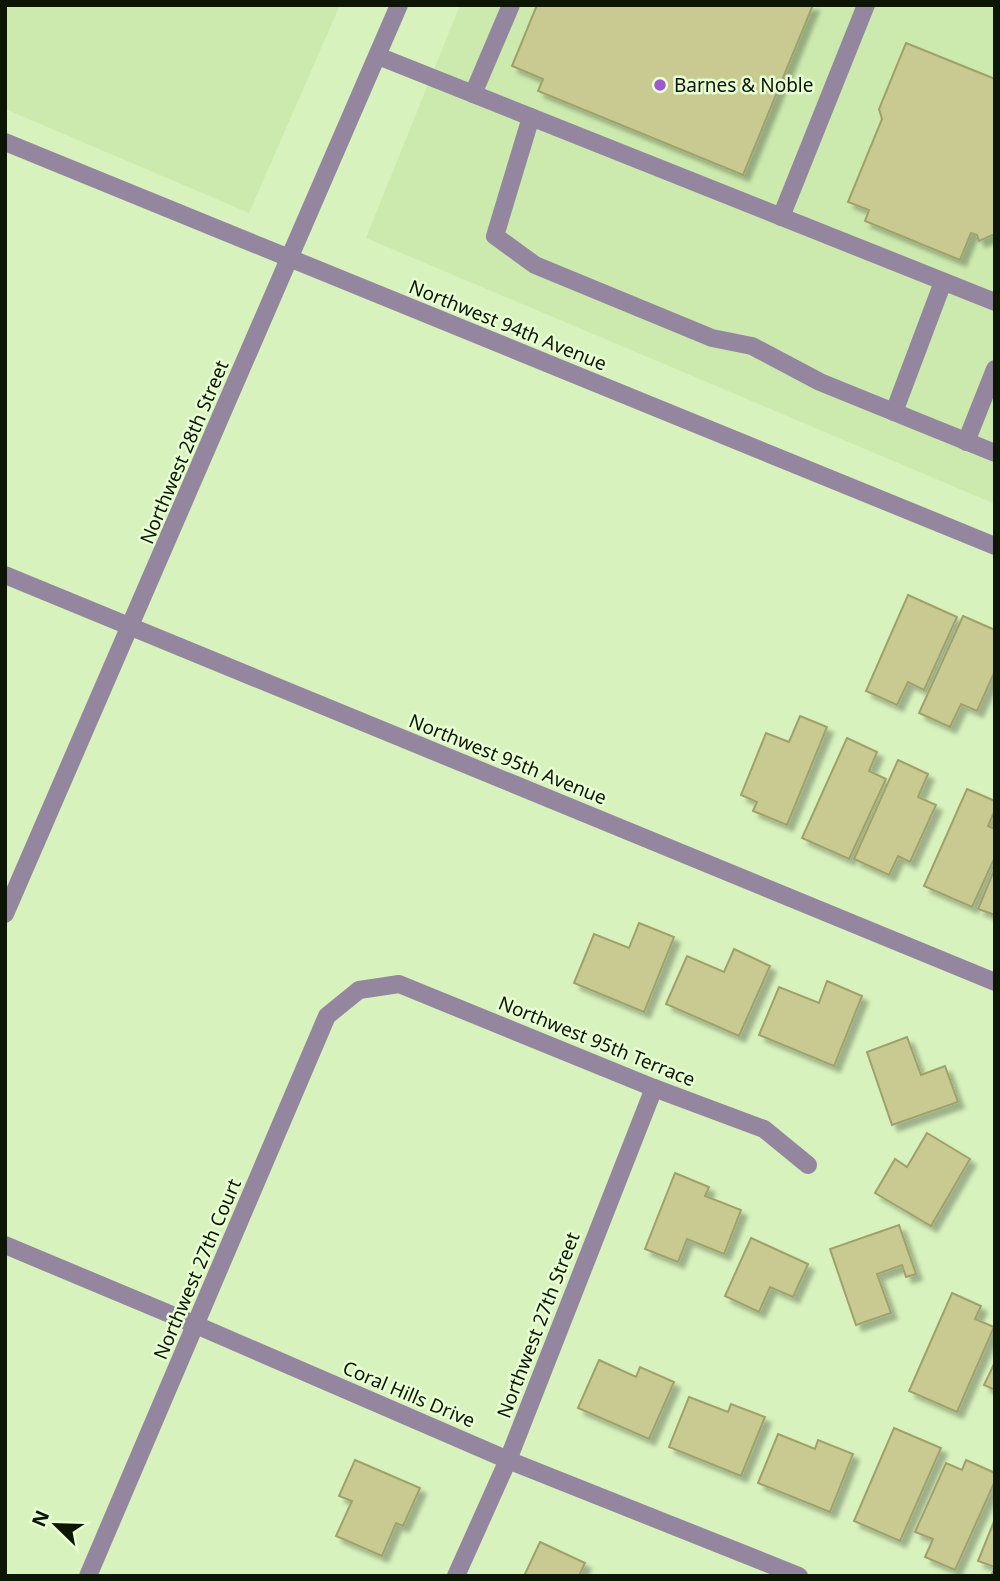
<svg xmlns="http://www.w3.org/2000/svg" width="1000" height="1581" font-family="'Noto Sans',sans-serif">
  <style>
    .built { fill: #cceaae }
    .building { fill: #c8ca91; stroke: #a0a16a; stroke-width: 2; filter: url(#shadow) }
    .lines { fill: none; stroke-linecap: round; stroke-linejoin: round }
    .minor { stroke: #94869f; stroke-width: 18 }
    .poi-dot { fill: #9e59ce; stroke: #e8fed3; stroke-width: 2.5 }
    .labels { text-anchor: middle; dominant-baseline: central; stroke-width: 5; stroke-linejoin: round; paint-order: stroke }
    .poi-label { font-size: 19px; fill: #0d1604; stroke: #e8fed3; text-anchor: start }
    .street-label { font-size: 19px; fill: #0d1604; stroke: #e8fed3 }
  </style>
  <defs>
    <filter id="shadow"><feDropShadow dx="6" dy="6" stdDeviation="2" flood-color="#0004"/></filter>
  </defs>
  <rect width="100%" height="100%" fill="#d8f2bd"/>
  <g class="built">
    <path d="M5,5H340L249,213L5,109Z"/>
    <path d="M460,5H995V504L366,238Z"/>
  </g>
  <g class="building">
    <path d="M537,5H813L743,175L538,91L543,79L512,66Z"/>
    <path d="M906,43L995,79V234L979,241L977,235L971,233L960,260L865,221L869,210L848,202L882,119L879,109Z"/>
    <path d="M908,595L957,617L924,690L908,682L897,705L866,691Z"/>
    <path d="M963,616L995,630V671L977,711L961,704L950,727L919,713Z"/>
    <path d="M800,716L827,727L787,825L753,811L757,802L741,795L766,733L789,742Z"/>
    <path d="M847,738L877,752L869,771L886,779L849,859L802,838Z"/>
    <path d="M898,760L928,774L918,797L936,805L910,862L898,856L889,875L854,859Z"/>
    <path d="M967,789L995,801V810L988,826L995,829V857L972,907L924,886Z"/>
    <path d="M995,868V915L978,909Z"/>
    <path d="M639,923L674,937L644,1012L574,983L594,934L629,948Z"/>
    <path d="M734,949L770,966L739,1036L666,1004L687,956L724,972Z"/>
    <path d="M827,981L862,996L834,1066L759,1035L779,987L819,1003Z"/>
    <path d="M907,1037L921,1075L945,1066L958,1102L892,1125L867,1052Z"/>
    <path d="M927,1133L970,1159L931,1226L875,1193L895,1159L907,1167Z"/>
    <path d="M675,1173L709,1187L705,1196L741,1210L724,1254L687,1239L678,1262L645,1249Z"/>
    <path d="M899,1225L916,1274L906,1277L902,1265L877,1274L891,1313L856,1325L830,1249Z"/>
    <path d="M751,1238L808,1264L793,1297L770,1287L759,1312L725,1296Z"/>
    <path d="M952,1293L981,1306L975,1319L994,1327L957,1412L909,1391Z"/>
    <path d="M599,1360L636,1377L640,1367L674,1382L649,1439L578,1408Z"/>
    <path d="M995,1362V1390L984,1385Z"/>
    <path d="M689,1397L728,1412L731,1404L765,1417L741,1476L669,1447Z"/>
    <path d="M894,1428L941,1448L900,1541L854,1521Z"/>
    <path d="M778,1434L815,1449L818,1440L853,1454L830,1512L758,1483Z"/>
    <path d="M355,1460L420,1488L403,1526L396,1523L382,1556L336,1536L352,1501L339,1496Z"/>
    <path d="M966,1460L995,1473V1481L955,1570L925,1557L933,1539L915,1532L946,1463L962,1470Z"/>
    <path d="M995,1519V1576H991L995,1567L978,1561Z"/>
    <path d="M540,1542L585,1563L579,1576H524Z"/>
  </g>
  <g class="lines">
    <g class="minor">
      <path d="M378,56L995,302"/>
      <path d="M473,94L511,5"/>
      <path d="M531,117L495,236L535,265L712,338L752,346L820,382L995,453"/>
      <path d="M5,142L995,546"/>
      <path d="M781,217L866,5"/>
      <path d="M894,412L943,282"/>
      <path d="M966,442L995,369"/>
      <path d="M5,575L995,982"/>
      <path d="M5,914L399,5"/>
      <path d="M5,1245L196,1325L508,1460L799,1576"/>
      <path d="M88,1576L327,1016L359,990L399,984L654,1088L764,1129L808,1165"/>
      <path d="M456,1576L508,1460L654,1088"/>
    </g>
  </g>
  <circle class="poi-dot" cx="660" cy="85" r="7"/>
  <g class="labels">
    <g class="poi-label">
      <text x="674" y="85">Barnes &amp; Noble</text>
    </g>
    <g class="street-label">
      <text transform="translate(508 325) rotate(22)">Northwest 94th Avenue</text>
      <text transform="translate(184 452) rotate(-67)">Northwest 28th Street</text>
      <text transform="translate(508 759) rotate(22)">Northwest 95th Avenue</text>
      <text transform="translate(597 1041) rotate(22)">Northwest 95th Terrace</text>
      <text transform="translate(197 1269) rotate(-67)">Northwest 27th Court</text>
      <text transform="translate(538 1325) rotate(-69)">Northwest 27th Street</text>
      <text transform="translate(409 1394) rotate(23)">Coral Hills Drive</text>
    </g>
  </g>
  <rect width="1000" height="1581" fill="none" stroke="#0d1604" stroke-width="14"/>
  <g transform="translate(56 1525) rotate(293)" stroke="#e8fed3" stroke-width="5" paint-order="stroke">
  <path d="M0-5L12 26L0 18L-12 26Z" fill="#0d1604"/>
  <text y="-10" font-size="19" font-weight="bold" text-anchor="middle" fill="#0d1604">N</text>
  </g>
</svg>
